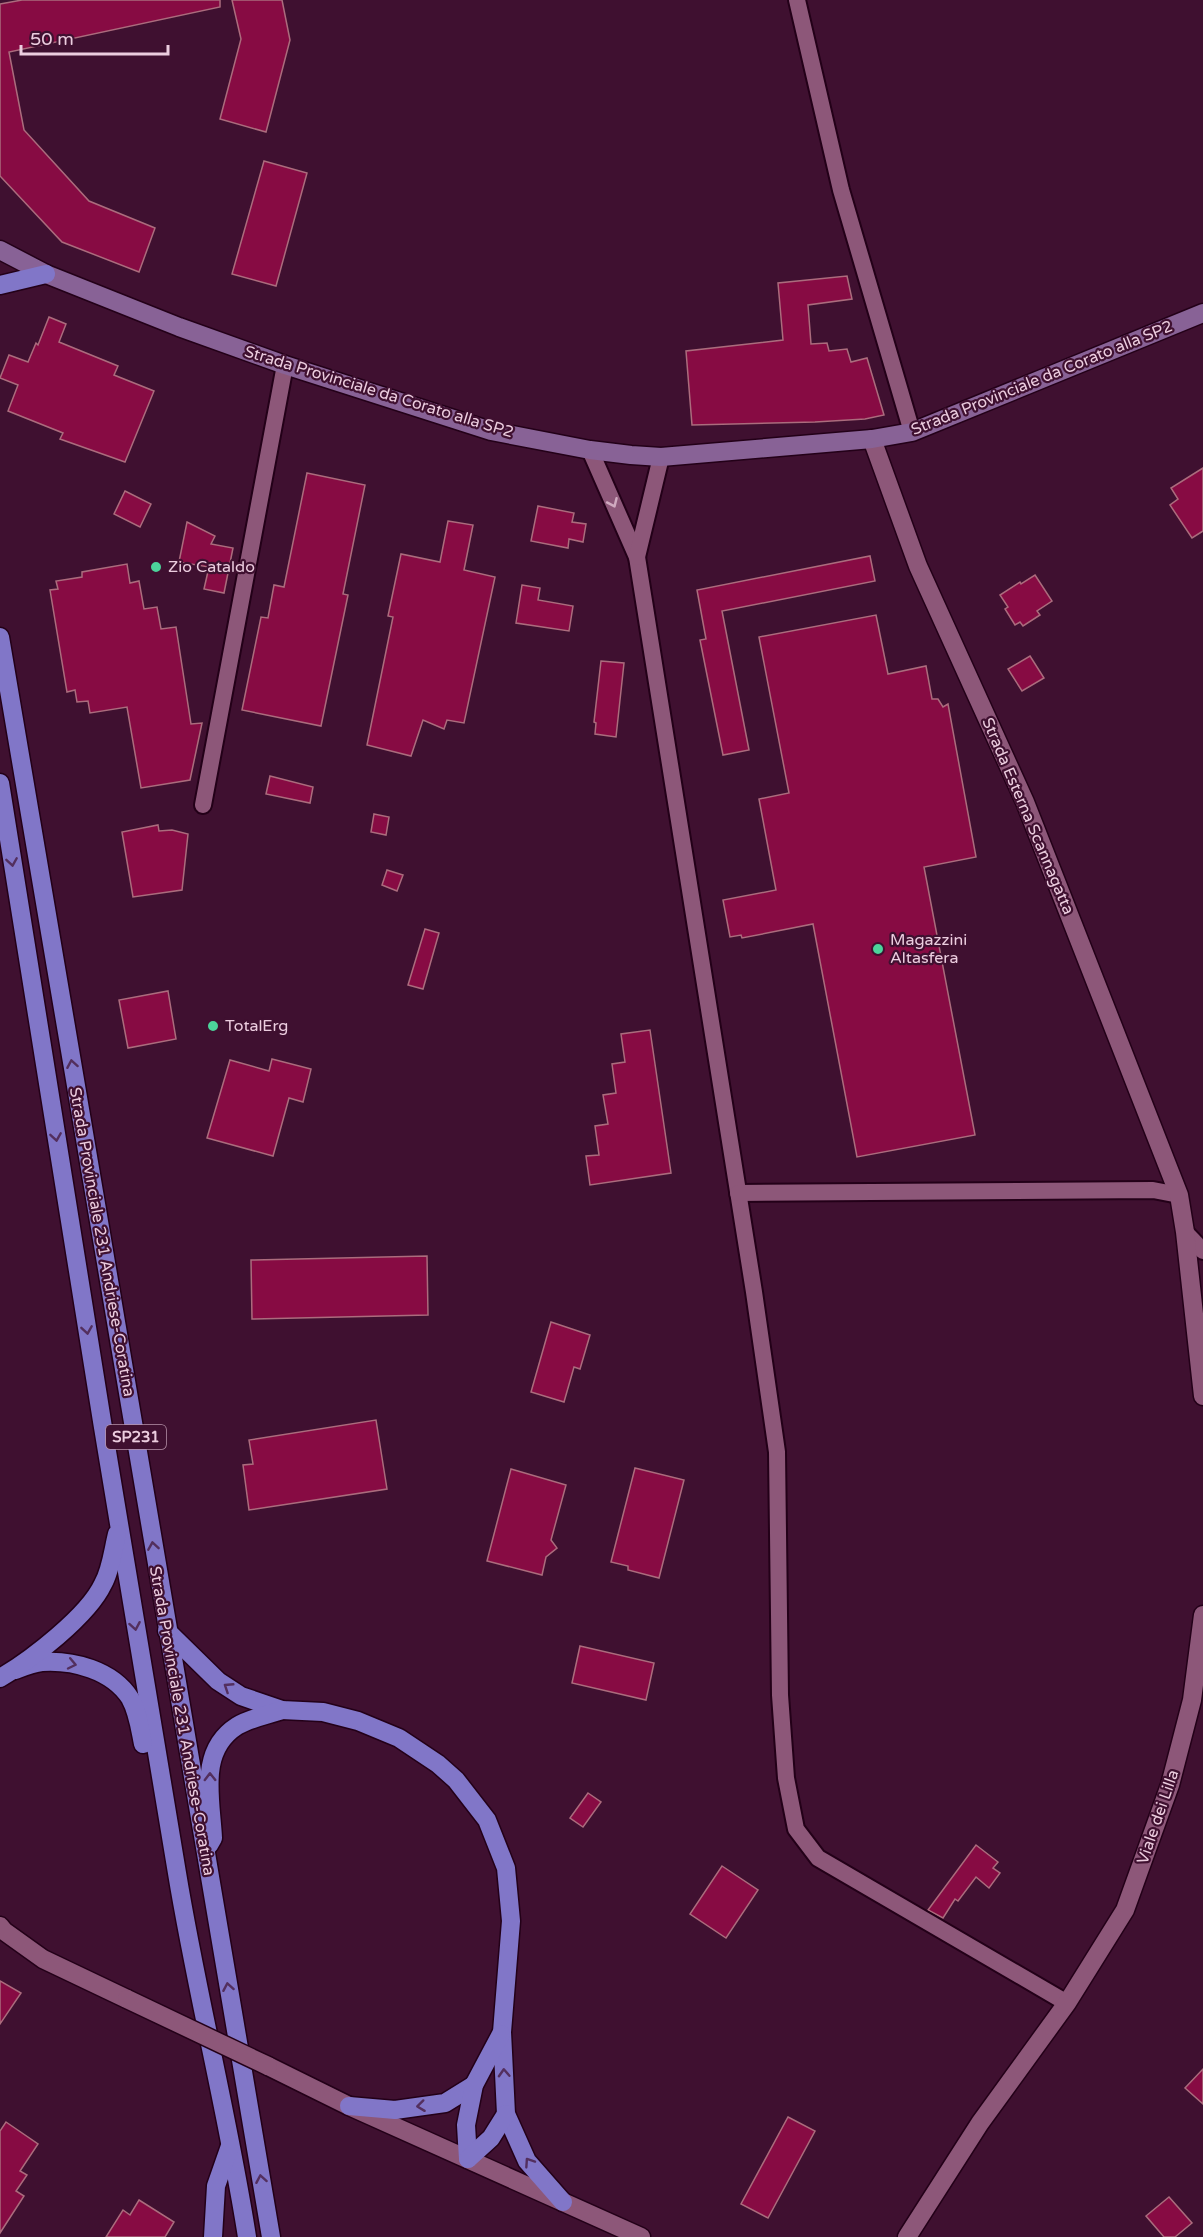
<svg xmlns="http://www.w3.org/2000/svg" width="1203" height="2237" font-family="'Varela Round',sans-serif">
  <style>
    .building { fill: #870b43; stroke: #ab6c7d; stroke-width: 1.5 }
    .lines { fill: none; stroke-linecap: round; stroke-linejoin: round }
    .minor-casing { stroke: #230018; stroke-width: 20 }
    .tertiary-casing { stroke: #230018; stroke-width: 21 }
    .secondary-casing { stroke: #230018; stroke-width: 21 }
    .trunk-casing { stroke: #230018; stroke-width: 21 }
    .minor { stroke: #8d5779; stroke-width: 16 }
    .tertiary { stroke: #8d5779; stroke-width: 18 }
    .secondary { stroke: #886296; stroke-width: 18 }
    .trunk { stroke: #8176c8; stroke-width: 18 }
    .tertiary-bridge-casing { stroke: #230018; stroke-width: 21; stroke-linecap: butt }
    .tertiary-bridge { stroke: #8d5779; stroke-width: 18 }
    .oneway { stroke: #d0aac0 }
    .oneway2 { stroke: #532f5e }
    .poi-dot { fill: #4cd49b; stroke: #3f1030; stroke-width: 2 }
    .labels { text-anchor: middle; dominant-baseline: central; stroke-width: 4.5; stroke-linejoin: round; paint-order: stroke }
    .shield { fill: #3f1030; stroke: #b894aa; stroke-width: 1.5 }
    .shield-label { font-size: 15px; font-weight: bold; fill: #eccddf }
    .street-label { font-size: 16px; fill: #eccddf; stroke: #3f1030 }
    .poi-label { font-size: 16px; fill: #eccddf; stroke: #3f1030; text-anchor: start }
  </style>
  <rect width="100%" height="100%" fill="#3f1030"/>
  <g class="building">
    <path d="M22,0H220V7L9,52L24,130L89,201L155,228L139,272L62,242L0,176V4Z"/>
    <path d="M232,0H282L290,40L266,132L220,119L241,39Z"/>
    <path d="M264,161L307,173L276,286L232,274Z"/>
    <path d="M847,276L852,299L808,305L811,344L827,343L829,351L847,349L851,362L867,358L884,415L865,419L815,422L692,425L686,351L783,340L778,283Z"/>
    <path d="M49,317L66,324L59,342L118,366L114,375L154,391L125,462L60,439L63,433L8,411L18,385L0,378L9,355L28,362L36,343L38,345Z"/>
    <path d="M1203,468V531L1192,538L1170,505L1178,499L1171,488Z"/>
    <path d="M307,473L365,485L343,594L348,595L321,726L242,710L261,617L268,618L274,585L284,587Z"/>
    <path d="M125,491L151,504L140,527L114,514Z"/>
    <path d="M538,506L574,513L572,522L586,524L583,542L569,539L568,548L531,541Z"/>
    <path d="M448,521L473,525L464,570L495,577L464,723L447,720L444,729L423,720L411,756L367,745L393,617L388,616L401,554L440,562Z"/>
    <path d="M187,522L215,536L211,544L233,548L224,593L204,589L209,567L179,562Z"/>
    <path d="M870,556L875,581L722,611L749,750L723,755L700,640L706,639L697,590Z"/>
    <path d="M127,564L130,583L139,581L144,609L157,607L161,629L176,627L191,724L202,723L190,780L141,788L127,707L90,713L88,701L77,702L75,690L67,692L50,590L58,589L56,581L82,577V572Z"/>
    <path d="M1035,575L1052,601L1037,611L1040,615L1023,626L1020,622L1015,625L1005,609L1008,607L1000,595L1020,582L1021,584Z"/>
    <path d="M522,585L540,588L538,600L573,606L569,631L516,623Z"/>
    <path d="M876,615L888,674L926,666L932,699H938L943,707L948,704L976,857L924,867L975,1135L857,1157L813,924L742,938L741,935L730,937L723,900L776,890L759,799L789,793L759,637Z"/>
    <path d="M1030,656L1044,678L1022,691L1008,669Z"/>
    <path d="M601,661L624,663L616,737L595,734L596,723L594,722Z"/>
    <path d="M270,776L313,787L310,803L266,794Z"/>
    <path d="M374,814L389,817L386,835L371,832Z"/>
    <path d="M158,825L159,831L172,830L188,834L182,890L133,897L122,832Z"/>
    <path d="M387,870L403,875L397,891L382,885Z"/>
    <path d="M425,929L439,933L423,989L408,985Z"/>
    <path d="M168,991L176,1039L128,1048L119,1000Z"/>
    <path d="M650,1030L671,1173L590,1185L586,1156L599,1155L595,1126L608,1124L603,1095L616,1093L612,1064L625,1062L621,1034Z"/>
    <path d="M272,1059L311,1069L303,1102L289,1098L273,1156L207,1138L230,1060L269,1071Z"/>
    <path d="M427,1256L428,1315L252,1319L251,1260Z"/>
    <path d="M551,1322L590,1335L580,1369L574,1367L564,1402L531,1392Z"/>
    <path d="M376,1420L387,1489L249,1510L243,1465L253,1464L249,1440Z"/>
    <path d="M635,1468L684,1480L659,1578L628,1570V1566L611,1562Z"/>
    <path d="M511,1469L566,1485L551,1540L557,1548L546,1557L542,1575L487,1561Z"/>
    <path d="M580,1646L654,1663L646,1700L572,1683Z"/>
    <path d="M588,1793L601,1802L583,1827L570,1818Z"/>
    <path d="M976,1845L998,1862L993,1868L1000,1873L989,1888L976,1877L958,1901L955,1899L943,1918L928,1910Z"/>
    <path d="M722,1866L758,1890L726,1938L690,1914Z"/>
    <path d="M0,1981L21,1993L0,2024Z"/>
    <path d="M1203,2069V2104L1185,2088Z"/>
    <path d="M788,2117L815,2131L768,2218L741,2204Z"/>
    <path d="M6,2122L38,2144L20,2171L27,2175L16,2191L24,2196L0,2233V2131Z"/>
    <path d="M1169,2197L1192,2223L1175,2237H1164L1146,2216Z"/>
    <path d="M139,2200L174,2222L165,2237H106L123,2210L130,2215Z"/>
  </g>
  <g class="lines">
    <g class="minor-casing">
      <g id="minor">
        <path d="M797,0L841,190L912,432"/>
        <path d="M590,450L637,557L754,1292L777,1452L780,1695L786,1778L796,1829L818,1858L1067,2003"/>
        <path d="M637,557L661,457"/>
        <path d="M203,805L285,365"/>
        <path d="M738,1193L1153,1190L1179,1195"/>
        <path d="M1185,1232L1203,1251"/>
      </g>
    </g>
    <g class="tertiary-casing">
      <g id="tertiary">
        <path d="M872,439L918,566L1025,802L1179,1195L1185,1232L1203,1396"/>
        <path d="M0,1926L4,1931L43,1959L127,1999"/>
        <path d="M268,2066L349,2106L641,2237"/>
        <path d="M907,2237L980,2123L1067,2003L1125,1910L1170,1785L1192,1700L1203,1615"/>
      </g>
    </g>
    <g class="secondary-casing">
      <path id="secondary" d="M0,250L46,274L179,327L285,365L491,431L590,450L631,455L661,457L872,439L912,432L1203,313"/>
    </g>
    <g class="trunk-casing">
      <g id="trunk">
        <path d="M0,285L46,274"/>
        <path d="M0,637L271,2237"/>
        <path d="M0,783C58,1147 115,1510 177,1873C197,1995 228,2115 247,2237"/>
        <path d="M167,1631L218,1681L241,1696L282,1710L323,1712L358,1721L399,1738L438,1764L456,1780L487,1820L506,1868L511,1921L502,2032L506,2114L527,2161L563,2202"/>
        <path d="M15,1670C23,1667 33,1663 42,1662C73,1660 112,1670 130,1698C138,1712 140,1729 143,1744"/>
        <path d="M0,1678C31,1660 88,1616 103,1584C111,1570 113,1550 117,1534"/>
        <path d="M209,1845L213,1838C211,1798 198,1751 237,1726C250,1718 268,1715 282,1710"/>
        <path d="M349,2106L395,2110L445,2103L474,2085"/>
        <path d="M468,2159L466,2125L474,2085L501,2034"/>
        <path d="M468,2159L491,2138L506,2114"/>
        <path d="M213,2237L216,2186L230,2146"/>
      </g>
    </g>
    <use href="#minor" class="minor"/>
    <use href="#tertiary" class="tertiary"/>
    <use href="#secondary" class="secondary"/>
    <use href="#trunk" class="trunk"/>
    <g class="tertiary-bridge-casing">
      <path id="tertiary-bridge" d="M127,1999L268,2066"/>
    </g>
    <use href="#tertiary-bridge" class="tertiary-bridge"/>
  </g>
  <defs><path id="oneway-chevron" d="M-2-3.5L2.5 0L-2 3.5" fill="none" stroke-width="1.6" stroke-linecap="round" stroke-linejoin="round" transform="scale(1.5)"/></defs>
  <use class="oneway" href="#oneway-chevron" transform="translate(613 503) rotate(66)"/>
  <g class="oneway2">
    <use href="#oneway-chevron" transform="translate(12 862) rotate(81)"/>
    <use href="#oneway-chevron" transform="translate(72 1064) rotate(-100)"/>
    <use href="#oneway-chevron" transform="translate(56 1137) rotate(81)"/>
    <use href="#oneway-chevron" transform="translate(87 1330) rotate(81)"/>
    <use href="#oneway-chevron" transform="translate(153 1546) rotate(-99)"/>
    <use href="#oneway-chevron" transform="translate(135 1626) rotate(80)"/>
    <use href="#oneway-chevron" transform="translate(72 1664) rotate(12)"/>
    <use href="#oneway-chevron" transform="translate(228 1687) rotate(-147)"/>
    <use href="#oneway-chevron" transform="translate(210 1777) rotate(-91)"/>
    <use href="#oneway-chevron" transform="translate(228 1987) rotate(-100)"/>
    <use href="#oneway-chevron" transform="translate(504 2073) rotate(-93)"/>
    <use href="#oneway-chevron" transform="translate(421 2106) rotate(173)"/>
    <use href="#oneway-chevron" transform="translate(529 2162) rotate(-124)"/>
    <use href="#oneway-chevron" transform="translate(261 2179) rotate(-100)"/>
  </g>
  <g class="poi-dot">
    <circle cx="156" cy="567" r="6"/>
    <circle cx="878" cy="949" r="6"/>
    <circle cx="213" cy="1026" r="6"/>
  </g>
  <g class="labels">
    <rect class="shield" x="106" y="1425" width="60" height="24" rx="4.5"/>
    <g class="shield-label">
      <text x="136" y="1437">SP231</text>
    </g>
    <g class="street-label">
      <text transform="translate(1042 378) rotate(-22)">Strada Provinciale da Corato alla SP2</text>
      <text transform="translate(379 392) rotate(17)">Strada Provinciale da Corato alla SP2</text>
      <text transform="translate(1028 816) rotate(67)">Strada Esterna Scannagatta</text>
      <text transform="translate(102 1242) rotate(80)">Strada Provinciale 231 Andriese-Coratina</text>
      <text transform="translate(182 1721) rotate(80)">Strada Provinciale 231 Andriese-Coratina</text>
      <text transform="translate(1158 1817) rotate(-71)">Viale dei Lilla</text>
    </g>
    <g class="poi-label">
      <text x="168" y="567">Zio Cataldo</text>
      <text x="890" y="940">Magazzini<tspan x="890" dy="18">Altasfera</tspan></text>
      <text x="225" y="1026">TotalErg</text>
    </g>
  </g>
  <path d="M21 45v9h147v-9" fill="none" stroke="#eccddf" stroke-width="3"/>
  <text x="30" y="45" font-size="18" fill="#eccddf" stroke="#3f1030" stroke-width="4.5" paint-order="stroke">50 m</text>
</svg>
